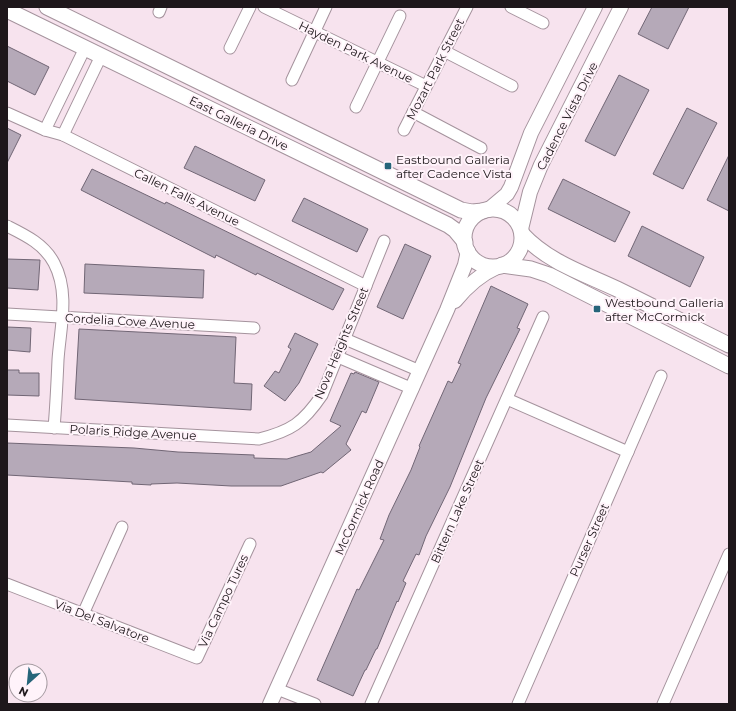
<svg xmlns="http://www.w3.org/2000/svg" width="736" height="711" font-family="Montserrat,sans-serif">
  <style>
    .building { fill: #b5a9b8; stroke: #716675 }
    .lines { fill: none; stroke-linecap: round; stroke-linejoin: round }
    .minor-casing { stroke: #a5939d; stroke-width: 13 }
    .tertiary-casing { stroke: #a5939d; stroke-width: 16 }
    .secondary-casing { stroke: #a5939d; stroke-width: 17 }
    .minor { stroke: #fff; stroke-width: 11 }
    .tertiary { stroke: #fff; stroke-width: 14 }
    .secondary { stroke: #fff; stroke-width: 15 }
    .poi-dot { fill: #26657a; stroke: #fff3fa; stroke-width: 1.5 }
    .labels { text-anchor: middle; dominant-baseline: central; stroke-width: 4; stroke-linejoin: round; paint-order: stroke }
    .street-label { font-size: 12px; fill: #1e171b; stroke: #fff3fa }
    .poi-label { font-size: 12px; fill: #1e171b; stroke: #fff3fa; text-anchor: start }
  </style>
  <rect width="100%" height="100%" fill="#f7e3ee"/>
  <g class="building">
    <path d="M652,7H689L668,49L638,34Z"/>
    <path d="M7,46L49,67L35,95L7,81Z"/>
    <path d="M619,75L649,90L615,156L585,141Z"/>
    <path d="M687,108L717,123L683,189L653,174Z"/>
    <path d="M7,128L21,135L7,163Z"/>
    <path d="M195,146L265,180L255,201L184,168Z"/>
    <path d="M729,155V211L707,200Z"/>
    <path d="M92,169L165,204L166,202L344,289L333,310L257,273L256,275L216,255L215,258L81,190Z"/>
    <path d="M563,179L630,212L615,242L548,209Z"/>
    <path d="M304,198L368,229L357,252L292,221Z"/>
    <path d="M642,226L704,257L690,287L628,256Z"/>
    <path d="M405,244L431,256L403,319L377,307Z"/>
    <path d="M7,259L40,260L38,290L7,288Z"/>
    <path d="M85,264L204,270L203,298L84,293Z"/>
    <path d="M491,286L528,304L517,328L520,329L486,398L450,487L426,536L419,555L416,554L403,581L406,583L398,602L397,601L377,649H376L366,670H365L353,696L317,680L357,589L359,590L384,540L380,539L389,515L411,470L420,447L419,446L448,381L452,383L461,364L458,363Z"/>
    <path d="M7,327L31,328L30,352L7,350Z"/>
    <path d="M79,329L236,337L234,383L252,384L251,410L75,399Z"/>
    <path d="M295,333L318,344L299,383L285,401L264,386L275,371L279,373L291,349L288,347Z"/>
    <path d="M7,370H19V373H39V396L7,395Z"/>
    <path d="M355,372L379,382L366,413L362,411L346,444L351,450L323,473L321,472L281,486H231L177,483L151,484V485L132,484V482L7,475V443L134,448L178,452L254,455V458L287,459L311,452L341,426L330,421L351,373L354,374Z"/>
  </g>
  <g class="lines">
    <g class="minor-casing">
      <g id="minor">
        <path d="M264,7L426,86"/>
        <path d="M511,7L543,23"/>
        <path d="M159,12L161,7"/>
        <path d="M230,48L250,7"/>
        <path d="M444,51L512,86"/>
        <path d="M292,80L326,7"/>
        <path d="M356,107L400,16"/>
        <path d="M413,112L481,148"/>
        <path d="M7,113L45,130L63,135L366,286"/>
        <path d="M45,130L85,48"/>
        <path d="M404,130L467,7"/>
        <path d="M63,135L101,56"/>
        <path d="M7,226C25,235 44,244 54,263C70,293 60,329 58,360C57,383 56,405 54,428"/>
        <path d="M7,314L254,328"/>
        <path d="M345,339L420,371"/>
        <path d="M338,357L413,389"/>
        <path d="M507,399L628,452"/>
        <path d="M7,425L259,439C291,431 303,423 322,395L384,241"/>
        <path d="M7,584L197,658L250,544"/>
        <path d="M83,614L122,527"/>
        <path d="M277,689L315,704"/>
        <path d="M371,704L543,317"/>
        <path d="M518,704L661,376"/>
        <path d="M663,704L729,554"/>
      </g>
    </g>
    <g class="tertiary-casing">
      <g id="tertiary">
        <path d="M488,210L507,194L511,187L531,133L595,7"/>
        <path d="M521,229L530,192L541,165L621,7"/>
        <path d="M455,301C467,286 479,275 497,267"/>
        <path d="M270,704L447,310L465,265L468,251"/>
      </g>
    </g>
    <g class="secondary-casing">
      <g id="secondary">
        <path d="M47,7L461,210L472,212L483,211"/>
        <path d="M7,10L448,225L455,230L465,242"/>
        <circle cx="493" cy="238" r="29"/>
        <path d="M522,234C548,262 583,273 617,289C654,307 692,327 729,345"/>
        <path d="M502,265L531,269L549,275L729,366"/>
      </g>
    </g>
    <use href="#minor" class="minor"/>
    <use href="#tertiary" class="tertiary"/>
    <use href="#secondary" class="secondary"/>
  </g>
  <g class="poi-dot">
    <rect x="384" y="162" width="8" height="8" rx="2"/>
    <rect x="593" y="305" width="8" height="8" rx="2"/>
  </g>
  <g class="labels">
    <g class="street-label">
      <text transform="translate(356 52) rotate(26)">Hayden Park Avenue</text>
      <text transform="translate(435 69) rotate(-63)">Mozart Park Street</text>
      <text transform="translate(567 116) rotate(-63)">Cadence Vista Drive</text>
      <text transform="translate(239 123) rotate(26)">East Galleria Drive</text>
      <text transform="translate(187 197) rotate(26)">Callen Falls Avenue</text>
      <text transform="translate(130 321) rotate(3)">Cordelia Cove Avenue</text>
      <text transform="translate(341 343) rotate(-67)">Nova Heights Street</text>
      <text transform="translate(133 432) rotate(3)">Polaris Ridge Avenue</text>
      <text transform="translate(359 507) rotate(-66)">McCormick Road</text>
      <text transform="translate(457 511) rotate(-66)">Bittern Lake Street</text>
      <text transform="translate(589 540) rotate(-66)">Purser Street</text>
      <text transform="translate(223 601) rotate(-65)">Via Campo Tures</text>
      <text transform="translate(102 621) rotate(21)">Via Del Salvatore</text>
    </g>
    <g class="poi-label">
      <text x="396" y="159">Eastbound Galleria<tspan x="396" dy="14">after Cadence Vista</tspan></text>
      <text x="605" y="302">Westbound Galleria<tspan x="605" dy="14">after McCormick</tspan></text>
    </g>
  </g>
  <rect width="736" height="711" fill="none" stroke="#1e171b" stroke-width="16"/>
  <g transform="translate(28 683) rotate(207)"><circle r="19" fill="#fff3fa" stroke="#a59ba1"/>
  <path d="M0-3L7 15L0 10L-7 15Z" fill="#26657a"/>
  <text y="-6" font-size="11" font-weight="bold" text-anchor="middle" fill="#1e171b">N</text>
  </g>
</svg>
